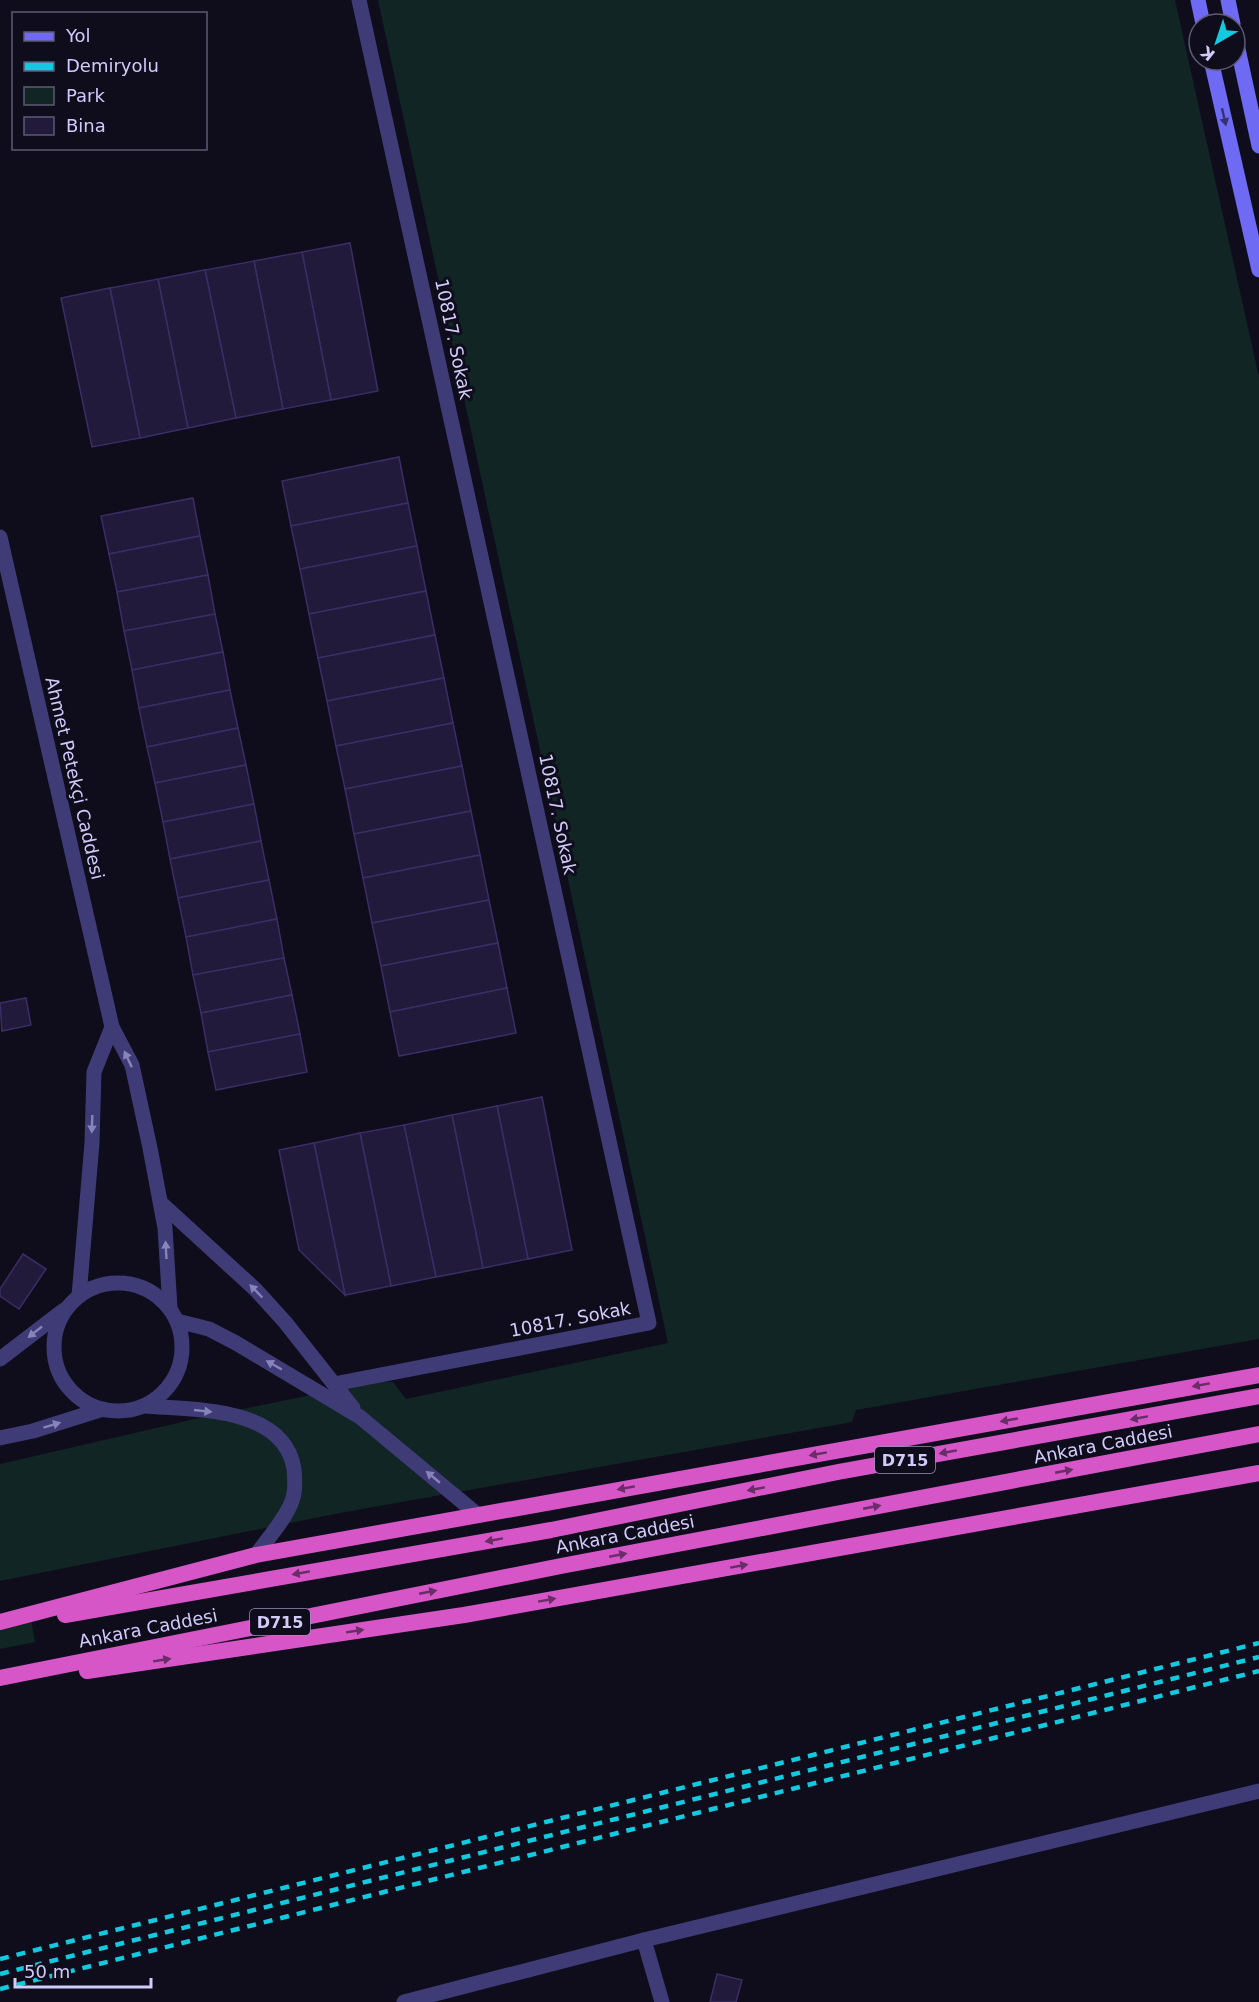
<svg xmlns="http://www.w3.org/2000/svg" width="1259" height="2002" font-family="'DejaVu Sans',sans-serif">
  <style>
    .green { fill: #102524 }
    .building { fill: #211a3b; stroke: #392e65; stroke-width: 1.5 }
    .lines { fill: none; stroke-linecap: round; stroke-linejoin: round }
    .minor { stroke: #3e3b77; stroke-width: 15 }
    .tertiary { stroke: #3e3b77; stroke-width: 15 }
    .secondary { stroke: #6e6af3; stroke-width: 15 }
    .trunk { stroke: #d656c7; stroke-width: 16 }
    .rail { stroke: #12cae0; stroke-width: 4.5; stroke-dasharray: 9 8; stroke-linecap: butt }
    .oneway { fill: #353271 }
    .oneway2 { fill: #8883b9 }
    .oneway3 { fill: #692e68 }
    .labels { text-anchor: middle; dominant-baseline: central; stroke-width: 6; stroke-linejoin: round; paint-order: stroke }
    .shield { fill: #0f0d1b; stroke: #9792b8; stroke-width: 1.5 }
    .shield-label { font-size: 16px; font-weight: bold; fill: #d1cbfb }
    .street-label { font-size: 18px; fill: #d1cbfb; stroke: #0f0d1b }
  </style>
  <rect width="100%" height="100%" fill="#0f0d1b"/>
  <g class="green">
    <path d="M378,0H1175L1259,377V1339L856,1410L852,1422L340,1513L0,1581V1464L195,1419L378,1381L393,1382L406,1399L668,1343Z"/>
    <path d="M31,1619L35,1642L0,1649V1625Z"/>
  </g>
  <g class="building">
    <path d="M350,243L378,391L331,400L302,252Z"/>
    <path d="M302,252L331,400L283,409L254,261Z"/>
    <path d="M254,261L283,409L236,418L205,270Z"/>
    <path d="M205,270L236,418L188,428L158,279Z"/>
    <path d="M158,279L188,428L140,438L110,288Z"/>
    <path d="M110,288L140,438L92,447L61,298Z"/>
    <path d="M399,457L408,503L291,526L282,481Z"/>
    <path d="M193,498L200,536L109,554L101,516Z"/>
    <path d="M408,503L417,546L300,569L291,526Z"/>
    <path d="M200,536L208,575L117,592L109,554Z"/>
    <path d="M417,546L426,591L309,614L300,569Z"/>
    <path d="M208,575L215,614L124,631L117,592Z"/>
    <path d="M426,591L435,635L318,658L309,614Z"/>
    <path d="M215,614L223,652L132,670L124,631Z"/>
    <path d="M435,635L444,678L327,701L318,658Z"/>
    <path d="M223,652L230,690L139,708L132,670Z"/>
    <path d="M444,678L453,723L336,746L327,701Z"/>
    <path d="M230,690L238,728L147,747L139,708Z"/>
    <path d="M453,723L462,766L345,789L336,746Z"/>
    <path d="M238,728L246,765L155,783L147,747Z"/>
    <path d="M246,765L254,804L163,822L155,783Z"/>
    <path d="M462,766L471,811L354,834L345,789Z"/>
    <path d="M254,804L261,841L170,859L163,822Z"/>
    <path d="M471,811L480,855L363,878L354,834Z"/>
    <path d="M261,841L269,880L178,898L170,859Z"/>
    <path d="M480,855L489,900L372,923L363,878Z"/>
    <path d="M269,880L277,919L186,937L178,898Z"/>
    <path d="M489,900L498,943L381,966L372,923Z"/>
    <path d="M277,919L284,958L193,975L186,937Z"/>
    <path d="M498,943L507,988L390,1012L381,966Z"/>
    <path d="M284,958L292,995L201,1013L193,975Z"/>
    <path d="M507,988L516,1033L399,1056L390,1012Z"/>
    <path d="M292,995L300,1034L208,1052L201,1013Z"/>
    <path d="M26,998L31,1025L2,1031L0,1003Z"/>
    <path d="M300,1034L307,1072L216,1090L208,1052Z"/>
    <path d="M542,1097L572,1250L528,1259L497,1106Z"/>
    <path d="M497,1106L528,1259L483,1268L452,1115Z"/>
    <path d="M452,1115L483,1268L436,1277L404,1125Z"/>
    <path d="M404,1125L436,1277L391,1286L360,1133Z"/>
    <path d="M360,1133L391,1286L345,1295L314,1143Z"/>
    <path d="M314,1143L345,1295L299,1250L279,1150Z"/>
    <path d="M23,1254L46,1269L19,1309L0,1296V1289Z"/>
    <path d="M717,1974L742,1980L736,2002H710Z"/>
  </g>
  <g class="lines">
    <g class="minor">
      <path d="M334,1384L649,1323L359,0"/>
      <path d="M404,2002L644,1940L1259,1791"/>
    </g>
    <g class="tertiary">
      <path d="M0,537L112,1027L132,1065L150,1148L165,1228L170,1308"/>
      <path d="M161,1203L256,1290L285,1322L353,1408"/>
      <circle cx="118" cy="1347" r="64"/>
      <path d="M79,1296L92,1143L94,1072L112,1027"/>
      <path d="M177,1321L209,1329L236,1343L360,1417L478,1515"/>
      <path d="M0,1359L64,1310"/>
      <path d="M145,1406C193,1410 284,1406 294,1469C295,1479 296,1491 292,1501C285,1520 268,1538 256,1555"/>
      <path d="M0,1438L33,1431L103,1409"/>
      <path d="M644,1940L662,2002"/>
    </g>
    <g class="secondary">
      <path d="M1198,0L1203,24"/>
      <path d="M1228,0L1233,24"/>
      <path d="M1235,35L1259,146"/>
      <path d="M1211,60L1259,270"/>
    </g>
    <g class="trunk">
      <path d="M65,1615L551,1530L838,1472L1259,1396"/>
      <path d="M0,1622L256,1555L1259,1375"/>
      <path d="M87,1671L464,1615L1259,1473"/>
      <path d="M0,1678L561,1566L1259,1434"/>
    </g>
    <g class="rail">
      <path d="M0,1959L1259,1643"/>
      <path d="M0,1974L1259,1657"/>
      <path d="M0,1989L1259,1671"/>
    </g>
  </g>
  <defs><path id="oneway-solid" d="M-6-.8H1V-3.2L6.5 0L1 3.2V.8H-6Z" transform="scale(1.5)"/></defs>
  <use class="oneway" href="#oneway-solid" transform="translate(1224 117) rotate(77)"/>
  <g class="oneway2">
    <use href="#oneway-solid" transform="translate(128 1059) rotate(-115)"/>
    <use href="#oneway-solid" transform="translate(92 1124) rotate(92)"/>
    <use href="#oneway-solid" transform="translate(166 1250) rotate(-93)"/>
    <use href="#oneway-solid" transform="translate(256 1291) rotate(-134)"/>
    <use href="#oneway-solid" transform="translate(35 1332) rotate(142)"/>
    <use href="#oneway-solid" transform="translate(274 1365) rotate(-150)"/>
    <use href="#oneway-solid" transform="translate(203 1411) rotate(6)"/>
    <use href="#oneway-solid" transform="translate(52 1425) rotate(-17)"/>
    <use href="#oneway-solid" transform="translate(433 1477) rotate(-140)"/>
  </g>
  <g class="oneway3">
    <use href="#oneway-solid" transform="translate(1201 1385) rotate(170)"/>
    <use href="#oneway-solid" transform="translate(1139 1418) rotate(170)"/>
    <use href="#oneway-solid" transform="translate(1009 1420) rotate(170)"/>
    <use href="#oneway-solid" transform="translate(948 1452) rotate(170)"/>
    <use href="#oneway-solid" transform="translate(818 1454) rotate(170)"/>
    <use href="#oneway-solid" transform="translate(1064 1471) rotate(-11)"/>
    <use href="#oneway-solid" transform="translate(626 1488) rotate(170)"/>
    <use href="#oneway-solid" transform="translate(756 1489) rotate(169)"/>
    <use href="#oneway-solid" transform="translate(872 1507) rotate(-11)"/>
    <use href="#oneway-solid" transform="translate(494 1540) rotate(170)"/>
    <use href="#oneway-solid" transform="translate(618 1555) rotate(-11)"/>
    <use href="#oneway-solid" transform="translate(739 1566) rotate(-10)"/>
    <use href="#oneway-solid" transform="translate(301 1573) rotate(170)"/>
    <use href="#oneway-solid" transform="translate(428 1592) rotate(-11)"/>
    <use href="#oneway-solid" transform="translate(547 1600) rotate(-10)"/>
    <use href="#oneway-solid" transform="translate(355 1631) rotate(-9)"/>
    <use href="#oneway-solid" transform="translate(162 1660) rotate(-9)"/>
  </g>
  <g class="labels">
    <g class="shield">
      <rect x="875" y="1447" width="60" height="26" rx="4.5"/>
      <rect x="250" y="1609" width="60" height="26" rx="4.5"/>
    </g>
    <g class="shield-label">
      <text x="905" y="1460">D715</text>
      <text x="280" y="1622">D715</text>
    </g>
    <g class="street-label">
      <text transform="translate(454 339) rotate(78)">10817. Sokak</text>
      <text transform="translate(75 778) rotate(77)">Ahmet Petekçi Caddesi</text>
      <text transform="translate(558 814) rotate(78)">10817. Sokak</text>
      <text transform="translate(570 1319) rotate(-11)">10817. Sokak</text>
      <text transform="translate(1103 1444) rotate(-11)">Ankara Caddesi</text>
      <text transform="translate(625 1534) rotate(-11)">Ankara Caddesi</text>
      <text transform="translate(148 1628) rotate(-11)">Ankara Caddesi</text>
    </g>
  </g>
  <rect x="12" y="12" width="195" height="138" fill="#0f0d1b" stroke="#5d5975" stroke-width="1.5"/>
  <rect x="24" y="32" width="30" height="9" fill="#6e6af3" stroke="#5d5975" stroke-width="1.5"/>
  <text x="66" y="42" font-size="18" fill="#d1cbfb">Yol</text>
  <rect x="24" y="62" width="30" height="9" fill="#12cae0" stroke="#5d5975" stroke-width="1.5"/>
  <text x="66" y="72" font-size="18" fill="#d1cbfb">Demiryolu</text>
  <rect x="24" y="87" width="30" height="18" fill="#102524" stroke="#5d5975" stroke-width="1.5"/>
  <text x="66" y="102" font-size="18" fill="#d1cbfb">Park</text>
  <rect x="24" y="117" width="30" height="18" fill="#211a3b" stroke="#5d5975" stroke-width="1.5"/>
  <text x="66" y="132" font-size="18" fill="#d1cbfb">Bina</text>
  <g transform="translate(1217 42) rotate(219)"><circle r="28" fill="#0f0d1b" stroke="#5d5975" stroke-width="1.5"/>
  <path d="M0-4.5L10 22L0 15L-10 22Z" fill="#12cae0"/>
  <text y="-9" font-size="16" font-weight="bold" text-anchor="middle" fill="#d1cbfb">K</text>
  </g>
  <path d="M15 1978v9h136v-9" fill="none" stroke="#d1cbfb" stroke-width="3"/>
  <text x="24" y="1978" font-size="18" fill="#d1cbfb" stroke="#0f0d1b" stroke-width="4.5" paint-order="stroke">50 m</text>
</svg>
